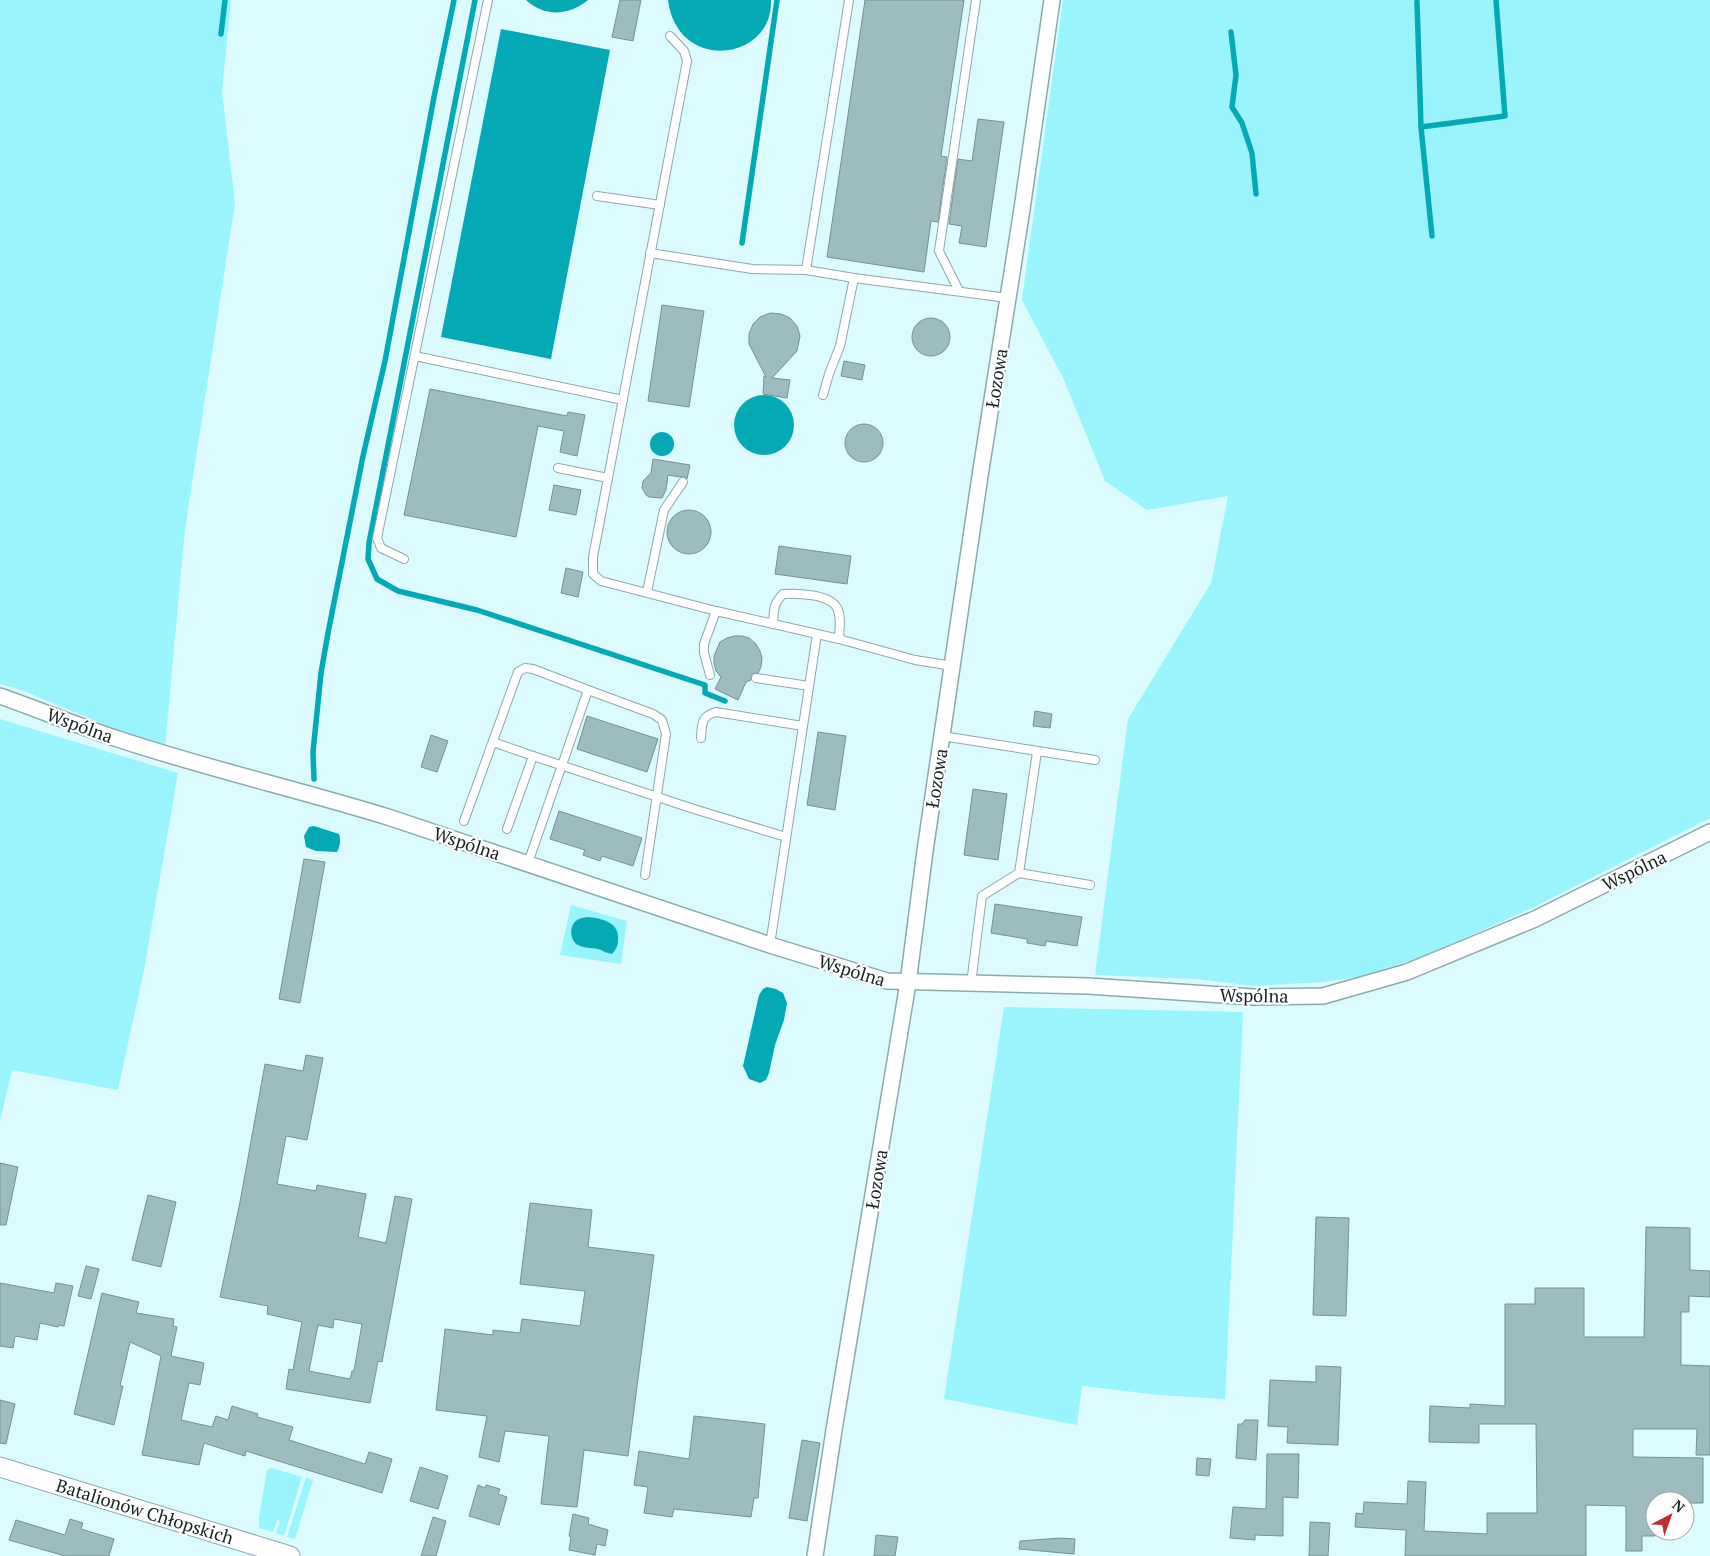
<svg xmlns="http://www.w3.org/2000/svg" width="1710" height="1556" font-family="'PT Serif',serif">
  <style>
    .green { fill: #9af4fe }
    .water { fill: #04a9b6 }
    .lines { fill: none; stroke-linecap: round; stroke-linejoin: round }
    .stream { stroke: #04a9b6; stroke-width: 5.5 }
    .building { fill: #9ebbbf; stroke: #749194; fill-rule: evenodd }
    .service-casing { stroke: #8ca9ac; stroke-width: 10 }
    .minor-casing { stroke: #8ca9ac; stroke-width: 18 }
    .tertiary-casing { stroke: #8ca9ac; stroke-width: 21 }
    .service { stroke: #fff; stroke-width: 8 }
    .minor { stroke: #fff; stroke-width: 15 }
    .tertiary { stroke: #fff; stroke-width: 19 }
    .labels { text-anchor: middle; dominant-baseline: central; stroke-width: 4.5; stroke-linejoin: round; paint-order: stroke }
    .street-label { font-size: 18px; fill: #162223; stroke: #fff }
  </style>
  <rect width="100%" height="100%" fill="#dcfbfe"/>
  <g class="green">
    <path d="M0,0H231L222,91L235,203L185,529L165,747L103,724L24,691L0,684Z"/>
    <path d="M1063,0H1710V818L1530,909L1420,958L1357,977L1323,982L1254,986L1197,979L1095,975L1128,719L1211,583L1228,496L1147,510L1105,481L1064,380L1022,300Z"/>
    <path d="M0,719L178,773L144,970L118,1090L12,1070L0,1121Z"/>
    <path d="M571,905L627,921L621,964L560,955Z"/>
    <path d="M1004,1007L1243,1012L1225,1399L1159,1395L1082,1386L1077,1425L944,1399Z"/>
    <path d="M272,1468L302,1477L284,1536L276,1533L280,1521L277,1520L273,1532L259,1528V1517L267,1470Z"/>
    <path d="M306,1477L313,1480L295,1539L287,1537Z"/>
  </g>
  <g class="water">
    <path d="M526,0H588C569,16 544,17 526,0Z"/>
    <path d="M668,0H771C773,62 677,73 668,0Z"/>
    <path d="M501,29L610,50L551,359L441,337Z"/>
    <circle cx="764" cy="425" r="30"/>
    <circle cx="662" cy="444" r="12"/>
    <path d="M314,826L339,834C341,840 340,847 337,852L316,851L306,847L304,836L309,827Z"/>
    <path d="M587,917C601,918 620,922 618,940C618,946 616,949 612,954C607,953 605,952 601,950C593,947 585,949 578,945C570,941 569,926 576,921C579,918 583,918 587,917Z"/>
    <path d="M767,987L776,989L783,993L787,1003L784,1020L775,1045L769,1073L766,1080L760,1083L749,1079L743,1066L759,995L763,989Z"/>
  </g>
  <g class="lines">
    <g class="stream">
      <path d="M475,0L369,543L368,559L377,579L398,591L477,610L705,685V693L725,701"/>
      <path d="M1417,2L1421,127"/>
      <path d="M1231,32L1236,75L1232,107L1242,123L1252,153L1256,194"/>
      <path d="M221,34L225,0"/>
      <path d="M1432,236L1421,127L1505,116L1496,0"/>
      <path d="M742,243L777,0"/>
      <path d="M314,779L313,752L321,673L328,633L363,456L385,361L434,97L454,0"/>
    </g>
  </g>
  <g class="building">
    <path d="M620,0H641L633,41L612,37Z"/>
    <path d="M865,0H964L941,156L947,157L938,222L931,221L924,272L827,257Z"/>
    <path d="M978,119L1004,122L986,247L959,243L962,226L949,224L958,159L972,161Z"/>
    <path d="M662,305L704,311L689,407L648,401Z"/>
    <path d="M770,313L781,314L790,318L797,326L800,336L797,351L772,378L790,380L787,398L763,394L764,376L766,377L749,344V334L753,324L760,317Z"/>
    <circle cx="931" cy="337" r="19"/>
    <path d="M844,361L865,365L862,380L841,376Z"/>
    <path d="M430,389L567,416L568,412L585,415L577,456L560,452L564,431L538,426L516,537L404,515Z"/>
    <circle cx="864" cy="443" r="19"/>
    <path d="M653,459L690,465L687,479L684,476L680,477L668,475L666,490L662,498L649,497L646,495L642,488L643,481L651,473Z"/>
    <path d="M554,485L581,490L576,515L549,510Z"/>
    <circle cx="689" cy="532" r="22"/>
    <path d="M779,546L851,556L847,584L775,574Z"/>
    <path d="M566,568L583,572L578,597L561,593Z"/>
    <path d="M734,636H742L749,638L756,644L760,651L762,658L761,667L758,673L752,674L751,680L746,682L738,700L715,689L721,677L716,671L714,663V656L720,642L727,638Z"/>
    <path d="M1035,711L1052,714L1050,728L1033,726Z"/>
    <path d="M587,716L658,739L647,772L577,749Z"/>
    <path d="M818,732L846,736L835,810L807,805Z"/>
    <path d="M431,735L448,741L437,772L421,767Z"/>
    <path d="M973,789L1007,794L998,860L964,855Z"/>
    <path d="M559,811L642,838L633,866L602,856L600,861L583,855L585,850L550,839Z"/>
    <path d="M304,859L325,862L300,1003L279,999Z"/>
    <path d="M995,904L1082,917L1077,946L1046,941L1045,946L1027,943V939L991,933Z"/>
    <path d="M306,1055L323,1058L307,1140L286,1136L277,1184L316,1191L317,1185L366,1194L358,1237L386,1243L395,1196L412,1199L382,1362L378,1361L370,1403L286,1389L289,1369L293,1370L302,1322L267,1314L268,1306L220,1297L240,1202L265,1064L303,1071ZM334,1319L362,1324L354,1371H352L350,1379L309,1371L318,1325L333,1328Z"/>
    <path d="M0,1163L18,1167L6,1225H0Z"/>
    <path d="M148,1195L176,1202L161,1267L132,1260Z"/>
    <path d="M530,1203L592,1210L588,1247L654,1255L628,1456L584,1450L577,1507L541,1504L549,1436L505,1431L499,1462L479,1457L487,1416L436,1410L445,1329L493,1335V1330L520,1333L522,1319L580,1326L585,1291L520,1284Z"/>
    <path d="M1316,1217L1349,1218L1346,1316L1313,1315Z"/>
    <path d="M1646,1227L1690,1228V1270L1710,1271V1297L1689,1296V1312H1681V1365L1710,1366V1455H1696L1697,1429H1633V1457L1703,1458V1503H1685V1501H1655V1536H1642V1551H1626V1506L1586,1505V1556H1405L1406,1530L1355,1527L1356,1513L1363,1514L1364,1502L1407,1504L1408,1481L1426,1482L1424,1531L1487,1534V1513H1537L1536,1424H1479V1443L1429,1442L1430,1406L1470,1408V1404L1505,1406V1304H1535V1288H1584V1337H1644Z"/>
    <path d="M86,1266L99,1269L91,1299L78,1296Z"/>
    <path d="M0,1283L54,1293L56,1283L73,1286L64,1326L59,1325L58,1327L40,1323L37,1340L15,1336L13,1348L0,1346Z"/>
    <path d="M102,1293L139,1302L136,1313L174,1319L173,1326L177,1327L171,1356L204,1363L200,1385L189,1383L181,1420L212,1427L216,1416L228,1420L232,1406L258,1414L257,1417L293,1427L289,1440L365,1464L369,1452L392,1459L382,1493L246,1451L245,1456L204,1443L199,1465L142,1455L161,1356L130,1342L120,1386H123L114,1425L74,1414Z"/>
    <path d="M1316,1366L1341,1367L1338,1445L1287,1443L1288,1427L1268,1426L1270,1380L1316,1382Z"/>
    <path d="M0,1400L15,1404L6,1444L0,1443Z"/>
    <path d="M694,1416L765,1424L758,1498H754L751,1517L674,1509L672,1517L644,1513L648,1487L634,1485L639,1451L689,1459Z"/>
    <path d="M1245,1420H1258L1256,1460L1236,1458L1238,1424H1242Z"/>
    <path d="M802,1440L820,1443L807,1521L789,1518Z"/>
    <path d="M1267,1454H1299L1298,1498L1283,1497V1536L1255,1535V1540L1230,1538L1233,1507L1266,1509Z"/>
    <path d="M1197,1458L1211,1459L1209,1476L1196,1475Z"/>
    <path d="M420,1467L448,1476L438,1509L410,1501Z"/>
    <path d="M478,1485L485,1488L486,1485L500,1489L498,1494L507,1497L499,1525L469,1516Z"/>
    <path d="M573,1514L589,1518L588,1524L608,1530L605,1546L597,1544L595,1555L569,1550L571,1537L569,1536Z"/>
    <path d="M433,1517L446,1521L436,1556H421Z"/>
    <path d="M70,1519L83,1523L81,1529L114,1539L109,1556H65L9,1540L16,1520L65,1535Z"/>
    <path d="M1310,1522L1330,1523L1328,1556H1309Z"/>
    <path d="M876,1535L898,1537L895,1556H874Z"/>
    <path d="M1061,1538L1075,1539L1074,1554L1019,1549L1020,1541Z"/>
  </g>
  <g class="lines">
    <g class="service-casing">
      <g id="service">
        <path d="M670,36L684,51L687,61L593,557V574L601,581L716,611L839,639L915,660L953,666"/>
        <path d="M597,196L660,205"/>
        <path d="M650,253L752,269L806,270L854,278L1008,298"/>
        <path d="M806,270L849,0"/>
        <path d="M959,291L939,251L976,0"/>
        <path d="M415,356L623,400"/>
        <path d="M823,395L829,374L840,346L854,278"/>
        <path d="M558,468L608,478"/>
        <path d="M404,559L381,548L377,538L488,0"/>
        <path d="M647,592L664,510L683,482"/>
        <path d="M773,624C774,610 773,604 783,594C797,593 830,594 837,608C842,617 839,630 839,639"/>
        <path d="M710,675L704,653V644L716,611"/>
        <path d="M756,678L809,686"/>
        <path d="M588,690L653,714L662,720L666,734L645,875"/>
        <path d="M803,726L817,634"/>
        <path d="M942,736L1095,760"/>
        <path d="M701,738C702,724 701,716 716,712L803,726L770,945"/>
        <path d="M493,742L533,756"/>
        <path d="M464,821L518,672L525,668L533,669L588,690L528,863"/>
        <path d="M507,829L533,756L697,810L786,837"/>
        <path d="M1019,873L1090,885"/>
        <path d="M971,984L982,896L1019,873L1037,752"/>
      </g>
    </g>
    <g class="minor-casing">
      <g id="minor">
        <path d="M0,696C40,710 78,726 118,739C208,769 301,790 391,818L770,945L887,981L1088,986L1253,997L1323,996L1407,972L1535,919L1710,832"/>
        <path d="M815,1556L834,1430L908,983L925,851L980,476L1022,209L1052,0"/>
      </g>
    </g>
    <g class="tertiary-casing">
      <path id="tertiary" d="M0,1467L290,1556"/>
    </g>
    <use href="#service" class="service"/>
    <use href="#minor" class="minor"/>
    <use href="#tertiary" class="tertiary"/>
  </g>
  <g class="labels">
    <g class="street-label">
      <text transform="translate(996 378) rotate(-81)">Łozowa</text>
      <text transform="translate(80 725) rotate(20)">Wspólna</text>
      <text transform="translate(936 778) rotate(-81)">Łozowa</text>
      <text transform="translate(467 843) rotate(18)">Wspólna</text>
      <text transform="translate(1634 870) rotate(-26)">Wspólna</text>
      <text transform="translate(852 970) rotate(17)">Wspólna</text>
      <text transform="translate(1254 995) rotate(1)">Wspólna</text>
      <text transform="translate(876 1179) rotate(-81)">Łozowa</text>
      <text transform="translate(145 1511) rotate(17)">Batalionów Chłopskich</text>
    </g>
  </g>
  <g transform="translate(1670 1516) rotate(41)"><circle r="24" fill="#ffffff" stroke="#a2a7a7"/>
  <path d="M0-4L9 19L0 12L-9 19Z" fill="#be2f33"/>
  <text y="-8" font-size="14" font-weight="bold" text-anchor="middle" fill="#162223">N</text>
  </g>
</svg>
